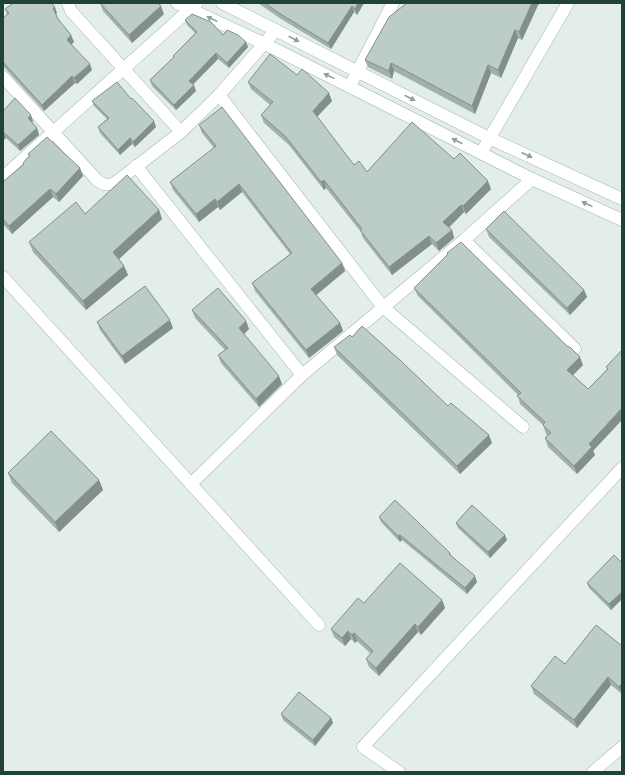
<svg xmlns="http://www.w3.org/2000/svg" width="625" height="775" font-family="Arial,sans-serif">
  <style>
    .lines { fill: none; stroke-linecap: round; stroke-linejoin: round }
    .minor-casing { stroke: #a5b7b0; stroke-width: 13 }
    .tertiary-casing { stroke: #a5b7b0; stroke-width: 13 }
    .minor { stroke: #fff; stroke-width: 12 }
    .tertiary { stroke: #fff; stroke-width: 12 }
    .wall { fill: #a1b0a9 }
    .shaded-wall { fill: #839089 }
    .building { fill: #bbcdc4; stroke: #839089 }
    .oneway { fill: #90a09b }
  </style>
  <rect width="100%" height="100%" fill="#e3eee9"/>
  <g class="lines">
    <g class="minor-casing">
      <g id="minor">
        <path d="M68,3L71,11L181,132"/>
        <path d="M3,77L96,179C102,185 107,186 115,183L181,132L219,95L276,30"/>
        <path d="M350,86L393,3"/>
        <path d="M219,95L383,307L523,427"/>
        <path d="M481,153L568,3"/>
        <path d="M136,166L302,375"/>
        <path d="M3,177L197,3"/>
        <path d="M464,240L575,349"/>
        <path d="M3,277L319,625"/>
        <path d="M191,484L302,375L464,240L532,179"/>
        <path d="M399,772L363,747L622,468"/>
      </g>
    </g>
    <g class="tertiary-casing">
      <g id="tertiary">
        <path d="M177,3L265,44L532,179L622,220"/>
        <path d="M222,3L489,138L622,199"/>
        <path d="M593,772L622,747"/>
      </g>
    </g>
    <use href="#minor" class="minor"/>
    <use href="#tertiary" class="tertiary"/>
  </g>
  <g class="wall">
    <path d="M100,3L164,14L132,43L103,11Z"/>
    <path d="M258,3H364L357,15L354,12L331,49L281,19Z"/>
    <path d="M407,3H539L522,40L518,38L501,78L491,73L475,114L394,71L392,79L368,67L365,60Z"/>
    <path d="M5,9L57,13L56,14L58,19L71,35L74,42L71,44L92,70L77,84L75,83L44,111L3,66V18L7,15Z"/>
    <path d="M185,20L223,35L246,42L248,47L229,68L218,59L193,85L196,91L176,110L152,86L150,80L174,57L173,56L195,33L187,25Z"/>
    <path d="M297,75L332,101L317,117L354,165L367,172L454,159L491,189L466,214L464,212L449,228L452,230L454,238L439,251L432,244L392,275L363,238L361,232L326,188L324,190L289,145L264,123L261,115L270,105L251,89L248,82Z"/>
    <path d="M131,99L156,127L135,147L132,144L120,155L100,133L98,127L107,119L94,106L92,101Z"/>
    <path d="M3,110L33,121L32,122L37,128L39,135L20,151L6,138L3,140Z"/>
    <path d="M199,125L342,263L345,271L316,295L340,323L343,331L309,358L255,291L252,283L290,254L242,192L220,210L218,207L199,222L173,190L170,182L214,148L202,133Z"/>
    <path d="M28,154L80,168L83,176L59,202L53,197L12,234L3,224V182L23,164V163L29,156Z"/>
    <path d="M159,210L162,219L119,259L124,266L128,275L86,310L33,252L29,242L85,214Z"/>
    <path d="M486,229L584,290L587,297L570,315L489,237Z"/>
    <path d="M447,253L583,365L573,375L588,389L607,369L606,367L622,350L593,451L595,455L577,474L548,447L545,438L548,436L546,434L543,425L520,404L518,395L418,296L414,288L447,255Z"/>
    <path d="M192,310L246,321L249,329L244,334L282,384L259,407L221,363L218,355L225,350L195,318Z"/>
    <path d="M97,322L173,328L125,364L100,330Z"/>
    <path d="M352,337L448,406L492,443L460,474L337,355L334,347Z"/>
    <path d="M8,473L99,480L103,490L59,532L12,483Z"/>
    <path d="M379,517L450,553L452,557L477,582L467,594L402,540L400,542L381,522Z"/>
    <path d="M456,523L507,540L490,558L458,528Z"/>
    <path d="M622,563V599L611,610L589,588L587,583Z"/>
    <path d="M442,600L445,608L421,635L418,632L379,676L369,667L366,659L371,654L357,641L355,643L351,639L345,646L334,637L331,629L364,603Z"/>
    <path d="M622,646V694L611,685L577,728L534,694L531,686L565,664Z"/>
    <path d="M281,714L331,718L333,723L315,746L283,720Z"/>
  </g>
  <g class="shaded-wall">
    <path d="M358,3H364L357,15L355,9Z"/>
    <path d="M532,3H539L522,40L519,32Z"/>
    <path d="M161,6L164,14L132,43L129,35Z"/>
    <path d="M352,6L354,12L331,49L328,43Z"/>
    <path d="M55,7L57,13L55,14L53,8Z"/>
    <path d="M515,30L518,38L501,78L498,70Z"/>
    <path d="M71,35L74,42L70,46L67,40Z"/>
    <path d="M246,42L248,47L229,68L227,63Z"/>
    <path d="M216,53L218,59L191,86L189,81Z"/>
    <path d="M391,63L394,71L392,79L389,71Z"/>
    <path d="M90,64L92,70L77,84L74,78Z"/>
    <path d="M488,65L491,73L475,114L472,106Z"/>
    <path d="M72,76L75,83L44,111L42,105Z"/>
    <path d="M194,85L196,91L176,110L174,105Z"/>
    <path d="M329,93L332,101L315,119L313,111Z"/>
    <path d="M31,115L33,121L30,124L28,118Z"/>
    <path d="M154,121L156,127L135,147L133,142Z"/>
    <path d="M37,128L39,135L20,151L18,145Z"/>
    <path d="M3,132L6,138L3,140Z"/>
    <path d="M130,138L132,144L120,155L118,150Z"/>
    <path d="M80,168L83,176L59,202L56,194Z"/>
    <path d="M324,180L326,188L324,190L321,182Z"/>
    <path d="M488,181L491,189L466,214L463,206Z"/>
    <path d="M239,184L242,192L220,210L217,202Z"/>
    <path d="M50,189L53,197L12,234L9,226Z"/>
    <path d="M215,199L218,207L199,222L196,214Z"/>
    <path d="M461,205L464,212L446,230L443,222Z"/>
    <path d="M159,210L162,219L117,261L113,252Z"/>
    <path d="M452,230L454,238L439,251L436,243Z"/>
    <path d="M429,236L432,244L392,275L389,267Z"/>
    <path d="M342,263L345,271L314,297L311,289Z"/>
    <path d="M124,266L128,275L86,310L83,301Z"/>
    <path d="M584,290L587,297L570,315L567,308Z"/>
    <path d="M170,320L173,328L125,364L122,356Z"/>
    <path d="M246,321L249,329L242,336L239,328Z"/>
    <path d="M340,323L343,331L309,358L306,350Z"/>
    <path d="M580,357L583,365L570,378L567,370Z"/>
    <path d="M279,376L282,384L259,407L256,399Z"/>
    <path d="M622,408V420L593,451L595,455L577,474L574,466L589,444Z"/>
    <path d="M489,435L492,443L460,474L457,466Z"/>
    <path d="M99,480L103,490L59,532L55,522Z"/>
    <path d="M400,535L402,540L400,542L398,536Z"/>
    <path d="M505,535L507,540L490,558L488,552Z"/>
    <path d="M475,576L477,582L467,594L465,588Z"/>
    <path d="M622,592V599L611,610L609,604Z"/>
    <path d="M442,600L445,608L421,635L418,627Z"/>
    <path d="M415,624L418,632L379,676L376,668Z"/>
    <path d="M348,631L351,639L345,646L342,638Z"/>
    <path d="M354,633L357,641L355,643L352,635Z"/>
    <path d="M608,677L611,685L577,728L574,720Z"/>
    <path d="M622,683V694L619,687Z"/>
    <path d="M331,718L333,723L315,746L313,740Z"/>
  </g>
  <g class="building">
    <path d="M13,3H51L55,7L53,8L58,19L71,35L67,40L90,64L74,78L72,76L42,105L3,62V18L9,13L5,9Z"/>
    <path d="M100,3H158L161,6L129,35Z"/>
    <path d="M265,3H358L355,9L352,6L328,43L279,13Z"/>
    <path d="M407,3H532L519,32L515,30L498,70L488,65L472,106L391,63L389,71L365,60L389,17Z"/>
    <path d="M192,14L211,22L223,35L227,30L238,35L246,42L227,63L216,53L189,81L194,85L174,105L150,80L174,57L173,56L197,32L185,20Z"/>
    <path d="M270,54L297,75L302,69L329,93L313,111L354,165L359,161L367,172L412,122L454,159L460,153L488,181L463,206L461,205L443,222L452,230L436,243L429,236L389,267L360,230L362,229L324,180L321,182L286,137L261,115L273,102L248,82Z"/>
    <path d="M117,82L131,99L132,98L154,121L133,142L130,138L118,150L98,127L109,118L92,101Z"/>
    <path d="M15,98L31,115L28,118L37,128L18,145L3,132V110V111Z"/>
    <path d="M222,107L342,263L311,289L340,323L306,350L252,283L292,253L239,184L217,202L215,199L196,214L170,182L216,146L199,125Z"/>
    <path d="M47,137L80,168L56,194L50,189L9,226L3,219V182L24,164L23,163L30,155L28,154Z"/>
    <path d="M127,175L159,210L113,252L124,266L83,301L29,242L76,202L85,214Z"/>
    <path d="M504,211L584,290L567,308L486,229Z"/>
    <path d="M461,242L567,346L571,348L580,357L567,370L588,389L608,369L606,367L622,350V408L589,444L592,447L574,466L545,438L551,433L543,425L545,422L517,396L521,393L414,288L448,254L447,253Z"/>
    <path d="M145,286L170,320L122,356L97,322Z"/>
    <path d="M218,288L246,321L239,328L279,376L256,399L218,355L228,348L192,310Z"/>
    <path d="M362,326L401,361L448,406L451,403L489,435L457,466L334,347L350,335L352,337Z"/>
    <path d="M51,431L99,480L55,522L8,473Z"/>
    <path d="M395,500L450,553L449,554L475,576L465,588L400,535L398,536L379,517Z"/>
    <path d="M472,505L505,535L488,552L456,523Z"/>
    <path d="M614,555L622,563V592L609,604L587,583Z"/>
    <path d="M400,563L442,600L418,627L415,624L376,668L366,659L373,651L354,633L352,635L348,631L342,638L331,629L358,598L364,603Z"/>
    <path d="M596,625L622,646V683L619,687L608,677L574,720L531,686L555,656L565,664Z"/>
    <path d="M299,692L331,718L313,740L281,714Z"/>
  </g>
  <defs><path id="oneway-solid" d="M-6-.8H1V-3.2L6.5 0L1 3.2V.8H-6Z"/></defs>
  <g class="oneway">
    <use href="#oneway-solid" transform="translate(212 19) rotate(-155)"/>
    <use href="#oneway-solid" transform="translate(294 39) rotate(27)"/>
    <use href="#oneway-solid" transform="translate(329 76) rotate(-154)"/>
    <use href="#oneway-solid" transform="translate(410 98) rotate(27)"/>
    <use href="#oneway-solid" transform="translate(457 141) rotate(-153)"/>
    <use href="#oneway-solid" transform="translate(527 155) rotate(25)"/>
    <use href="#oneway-solid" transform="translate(587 204) rotate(-155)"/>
  </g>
  <rect width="625" height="775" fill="none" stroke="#204237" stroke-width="8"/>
</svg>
